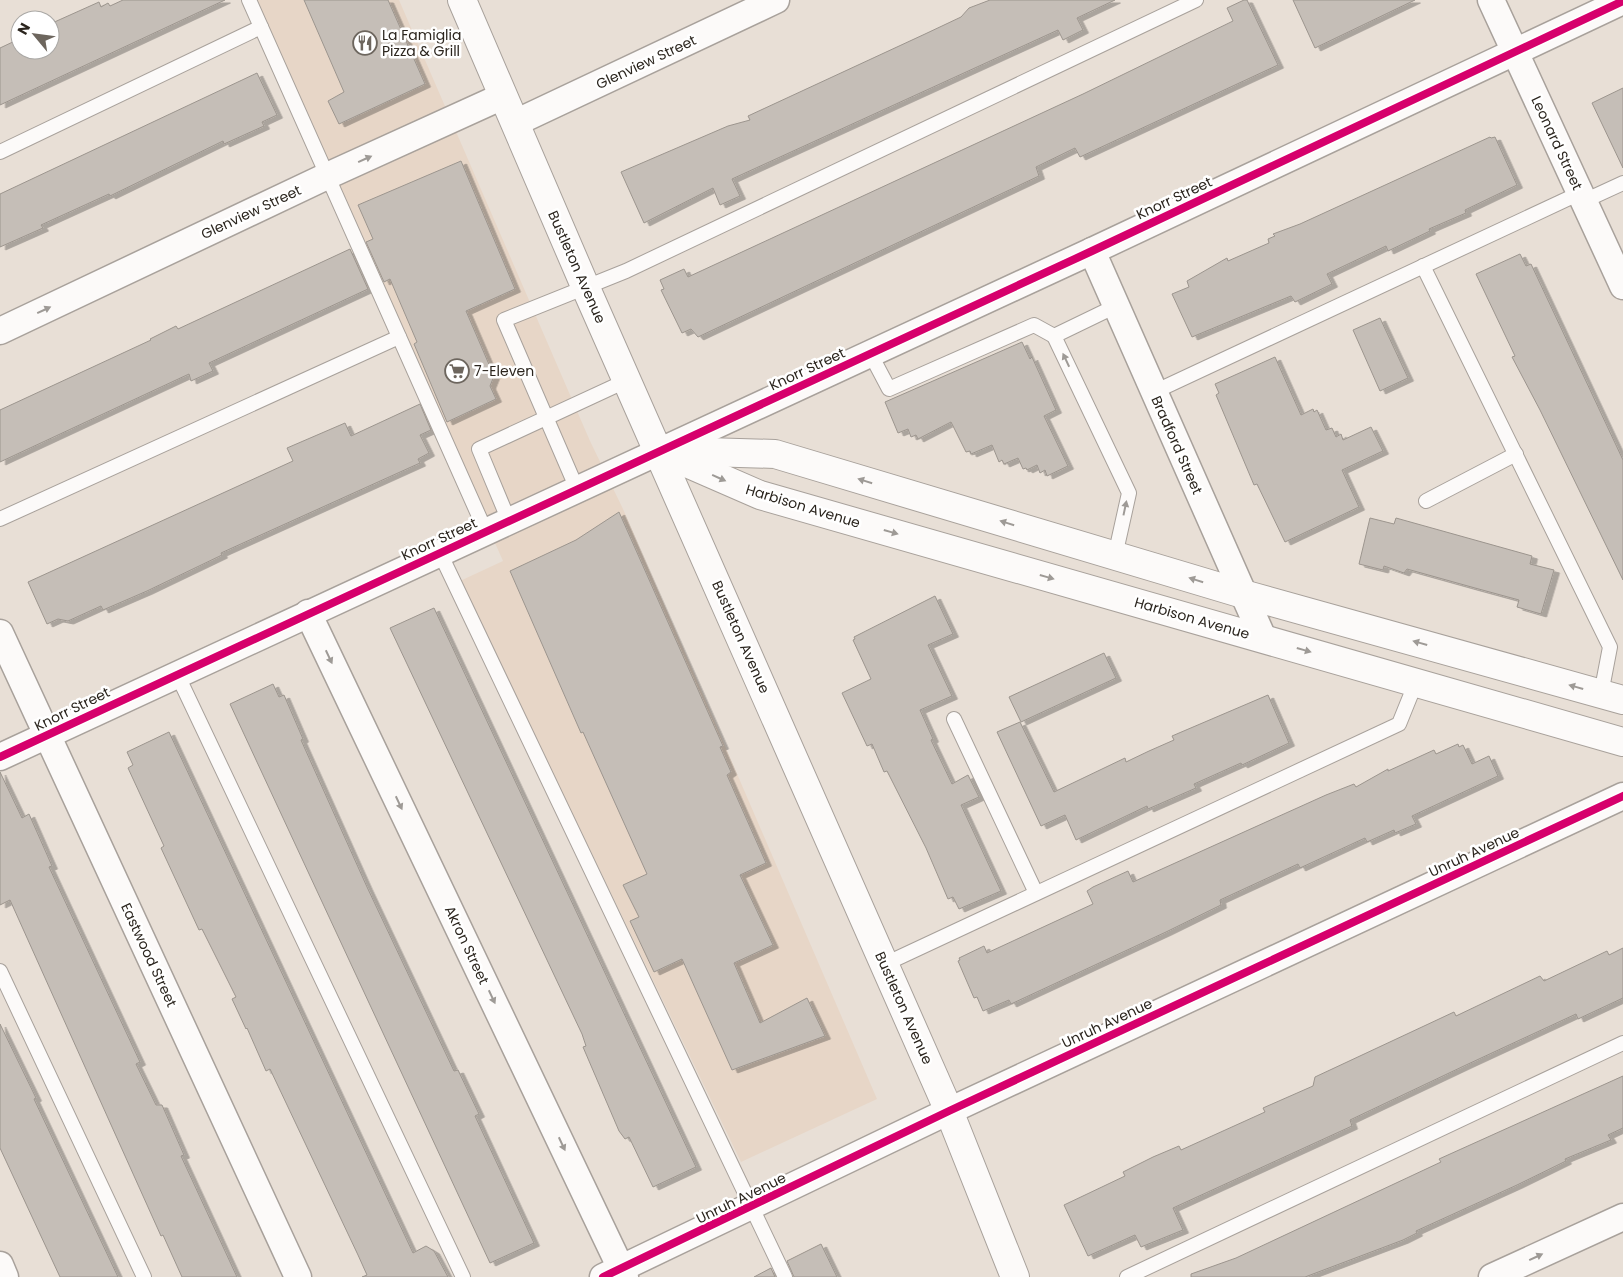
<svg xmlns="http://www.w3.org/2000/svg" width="1623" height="1277" font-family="Poppins,sans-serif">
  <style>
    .built { fill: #e7d6c7 }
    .building { fill: #c5beb7; stroke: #9c958e; filter: url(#shadow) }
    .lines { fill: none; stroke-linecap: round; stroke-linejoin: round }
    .service-casing { stroke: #a8a19b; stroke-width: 16 }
    .minor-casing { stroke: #a8a19b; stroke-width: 29 }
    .primary-casing { stroke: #a8a19b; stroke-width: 30 }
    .service { stroke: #fcfaf9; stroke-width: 14 }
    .minor { stroke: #fcfaf9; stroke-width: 26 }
    .primary { stroke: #fcfaf9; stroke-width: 28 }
    .cycleway-casing { stroke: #fff; stroke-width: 11 }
    .cycleway { stroke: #d6006c; stroke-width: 8 }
    .oneway { fill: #9e9a96 }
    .labels { text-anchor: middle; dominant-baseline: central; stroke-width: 5; stroke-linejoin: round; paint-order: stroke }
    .poi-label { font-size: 14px; fill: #2b251e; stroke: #fff; text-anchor: start }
    .street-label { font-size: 14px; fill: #2b251e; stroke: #fff }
  </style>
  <defs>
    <filter id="shadow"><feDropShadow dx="5.5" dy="3" stdDeviation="0" flood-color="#0004"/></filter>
  </defs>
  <rect width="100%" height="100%" fill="#e8dfd6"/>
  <path class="built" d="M255,0H399L590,441L623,509L877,1099L741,1162L460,581L503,561Z"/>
  <g class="building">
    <path d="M123,0H225L0,105V48L17,40L20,50H50V24L99,2L101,7L108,3L110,6Z"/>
    <path d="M304,0H388L425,84L339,124L328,101L344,92Z"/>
    <path d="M990,0H1115L1077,18L1083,30L1063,40L1058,30L732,179L740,196L720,205L713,188L644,223L621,172L728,126L750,120L748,116L925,34L961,17L969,8Z"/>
    <path d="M1244,0H1247L1278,65L1080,157L1075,148L1036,167L1039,176L698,337L691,329L682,333L661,290L664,289L660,280L684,269L688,277L1083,94L1233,21L1227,8Z"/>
    <path d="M1293,0H1415L1315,48Z"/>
    <path d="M257,73L277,115L262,122L264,126L224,144L223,141L110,196L109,194L41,225L43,228L0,247V194Z"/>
    <path d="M1623,88V168L1592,103Z"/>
    <path d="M1490,137L1491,138L1495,137L1517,185L1465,210L1466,213L1429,229L1430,231L1388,251L1386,246L1327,274L1332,284L1295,302L1291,296L1192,337L1172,294L1189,287L1187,281L1227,258L1228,261L1269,243L1268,239L1275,236L1273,234L1300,224Z"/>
    <path d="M461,161L515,289L466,311L494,376L490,386L496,399L447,422L414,344L417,342L390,279L384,282L366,242L373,239L358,205Z"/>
    <path d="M350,249L368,289L209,363L213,371L191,381L189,374L0,462V410L151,340L150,339L176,326L178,329Z"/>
    <path d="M1520,254L1526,266L1531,264L1623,460V580L1540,410L1512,357L1515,356L1476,274Z"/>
    <path d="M1380,318L1408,378L1380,391L1353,330Z"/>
    <path d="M1022,342L1030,359L1032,357L1056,410L1044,416L1068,466L1047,476L1045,470L1040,473L1037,465L1027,470L1026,468L1023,469L1018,458L1004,464L1002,460L999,462L992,445L971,454L970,451L966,452L951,422L918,439L916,435L911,437L908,429L898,433L885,402Z"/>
    <path d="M1275,357L1301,415L1313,409L1314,412L1317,410L1326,430L1332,428L1336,437L1341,434L1343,440L1371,427L1383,451L1342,470L1359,507L1285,542L1257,484L1254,485L1216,395L1219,393L1215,384Z"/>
    <path d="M420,404L431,430L420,435L429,453L418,459L420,463L221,553L222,555L147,591L103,610L101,606L68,621L58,619L47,624L28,582L293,461L287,448L345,423L351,436Z"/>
    <path d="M619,512L723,746L720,747L731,772L727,775L766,863L740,875L773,945L734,963L760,1023L807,998L825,1036L732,1070L682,959L654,972L630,921L639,917L623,885L647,874L583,732L581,733L510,571L576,540Z"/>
    <path d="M1370,518L1394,524L1396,518L1532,556L1530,564L1554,570L1541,614L1517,607L1519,600L1475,588L1407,569L1404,573L1384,566L1383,570L1359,564Z"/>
    <path d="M935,596L953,634L928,645L952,696L920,710L933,739L931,740L952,784L968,775L979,797L961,805L1001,891L959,909L953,897L948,899L926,848L887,771L884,772L872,744L867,746L842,693L871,679L853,640L855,639L854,637Z"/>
    <path d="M434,608L696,1167L653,1187L629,1137L625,1139L619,1131L583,1047L586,1046L582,1034L390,628Z"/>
    <path d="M1104,653L1116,678L1021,722L1009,697Z"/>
    <path d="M273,684L279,697L284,695L303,739L301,740L367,887L454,1071L458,1070L479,1114L475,1116L534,1243L490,1263L230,704Z"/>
    <path d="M1268,695L1289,743L1242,765L1241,763L1194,784L1196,788L1148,809L1147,806L1076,840L1065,815L1041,826L997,732L1020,722L1054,792L1125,758L1126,762L1149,751L1174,740L1172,736Z"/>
    <path d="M169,732L413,1253L426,1246L434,1251L448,1277H362L367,1275L358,1255L270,1069L266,1071L247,1028L246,1029L232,999L236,997L202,929L199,930L161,848L164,846L128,768L133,765L127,752Z"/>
    <path d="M1458,744L1459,747L1463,745L1472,764L1489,756L1498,776L1412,816L1416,824L1395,833L1394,830L1367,842L1365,838L1300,868L1298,864L1220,900L1221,905L1166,932L1011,1004L1009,1000L983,1011L977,997L974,998L958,961L960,960L959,958L984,946L987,953L1093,904L1087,891L1093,887L1128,871L1133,882L1326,795L1354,784L1356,787L1388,769V771L1434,750L1436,754Z"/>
    <path d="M0,772L22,818L29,814L52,866L49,867L140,1062L136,1064L156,1105H162L184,1155L181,1156L237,1277H182L163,1235L161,1236L10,900L0,905Z"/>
    <path d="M1623,948V998L1578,1019L1576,1014L1466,1065L1350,1120L1352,1126L1173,1208L1183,1230L1141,1247L1135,1235L1088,1256L1064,1205L1125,1176L1123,1172L1153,1157L1179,1146L1181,1150L1265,1112L1263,1108L1313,1086L1315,1077L1454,1012L1456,1016L1540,976L1544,981L1607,951L1609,955Z"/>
    <path d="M0,1024L36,1098L34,1099L118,1277H60L0,1148Z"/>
    <path d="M1623,1076V1128L1608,1135L1611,1140L1565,1159L1566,1161L1517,1185L1416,1231L1417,1233L1403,1240L1305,1277H1191V1274L1236,1258L1441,1162L1439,1159Z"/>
    <path d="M821,1244L837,1277H794L787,1261Z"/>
    <path d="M771,1268L775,1277H754Z"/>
  </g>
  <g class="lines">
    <g class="service-casing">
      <g id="service">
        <path d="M249,0L486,532"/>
        <path d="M0,152L261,27"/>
        <path d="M1584,201L1623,183"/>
        <path d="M1423,266L1610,647L1601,694"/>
        <path d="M870,353L889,389L1034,325L1054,336"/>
        <path d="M1154,392L1580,193"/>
        <path d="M577,489L504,320L626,271L1196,0"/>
        <path d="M1426,501L1516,454"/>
        <path d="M0,519L399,337"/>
        <path d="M509,521L479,449L628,380"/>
        <path d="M440,553L785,1277"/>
        <path d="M1115,556L1129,493L1054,336L1116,306"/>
        <path d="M177,674L463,1277"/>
        <path d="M954,719L1036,893"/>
        <path d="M885,964L1399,724L1416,682"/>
        <path d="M0,971L144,1277"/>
        <path d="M1127,1277L1623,1043"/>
      </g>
    </g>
    <g class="minor-casing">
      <g id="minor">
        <path d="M1491,0L1623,286"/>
        <path d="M515,123L776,0"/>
        <path d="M1092,251L1263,638"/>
        <path d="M0,331L327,176L503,96"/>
        <path d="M308,613L625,1277"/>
        <path d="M0,633L298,1277"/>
        <path d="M0,757L1092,251L1623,1"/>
        <path d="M0,1265L5,1277"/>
        <path d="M603,1277L949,1111L1623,796"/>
        <path d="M1492,1277L1623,1217"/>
      </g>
    </g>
    <g class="primary-casing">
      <g id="primary">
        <path d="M462,0L585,286L949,1111L1015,1277"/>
        <path d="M659,451L760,495L1623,742"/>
        <path d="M673,451L775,454L1243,594L1623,700"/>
      </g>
    </g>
    <use href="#service" class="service"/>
    <use href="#minor" class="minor"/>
    <use href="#primary" class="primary"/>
    <g class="cycleway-casing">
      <g id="cycleway">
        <path d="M0,757L1092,251L1623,1"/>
        <path d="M603,1277L949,1111L1623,796"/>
      </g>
    </g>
    <use href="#cycleway" class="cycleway"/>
  </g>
  <defs><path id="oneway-solid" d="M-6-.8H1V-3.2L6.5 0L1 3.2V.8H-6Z" transform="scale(1.25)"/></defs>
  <g class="oneway">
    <use href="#oneway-solid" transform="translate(365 159) rotate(-24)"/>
    <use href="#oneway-solid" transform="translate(44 310) rotate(-25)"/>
    <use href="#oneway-solid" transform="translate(1066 360) rotate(-115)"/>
    <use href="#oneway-solid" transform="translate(719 478) rotate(24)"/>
    <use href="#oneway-solid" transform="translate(865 481) rotate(-163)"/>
    <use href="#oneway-solid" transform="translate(1125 508) rotate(-78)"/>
    <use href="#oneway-solid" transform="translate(1007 523) rotate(-163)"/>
    <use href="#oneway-solid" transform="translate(891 532) rotate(16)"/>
    <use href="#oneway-solid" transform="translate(1047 577) rotate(16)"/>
    <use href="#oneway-solid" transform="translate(1196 580) rotate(-163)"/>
    <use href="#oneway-solid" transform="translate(1420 643) rotate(-164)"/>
    <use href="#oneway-solid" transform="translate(1304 650) rotate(16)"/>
    <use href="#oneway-solid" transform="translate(329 657) rotate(65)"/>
    <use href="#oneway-solid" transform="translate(1576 687) rotate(-164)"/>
    <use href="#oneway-solid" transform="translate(399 803) rotate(65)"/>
    <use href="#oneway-solid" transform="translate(492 997) rotate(65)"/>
    <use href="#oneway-solid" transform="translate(562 1144) rotate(65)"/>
    <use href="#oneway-solid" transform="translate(1536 1257) rotate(-25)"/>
  </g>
  <defs>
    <g id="restaurant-ring" transform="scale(1.25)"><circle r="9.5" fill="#fff" stroke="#6d665e" stroke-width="1.5"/><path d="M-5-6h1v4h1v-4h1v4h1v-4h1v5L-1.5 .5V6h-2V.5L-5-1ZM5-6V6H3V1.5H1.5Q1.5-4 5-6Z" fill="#6d665e"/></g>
    <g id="supermarket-ring" transform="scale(1.25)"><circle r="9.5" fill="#fff" stroke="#6d665e" stroke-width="1.5"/><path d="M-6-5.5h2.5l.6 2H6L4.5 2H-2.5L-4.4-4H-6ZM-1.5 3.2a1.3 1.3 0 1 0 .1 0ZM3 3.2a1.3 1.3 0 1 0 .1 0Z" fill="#6d665e"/></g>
  </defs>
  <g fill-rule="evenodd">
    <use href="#restaurant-ring" x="365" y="43"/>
    <use href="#supermarket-ring" x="457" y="371"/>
  </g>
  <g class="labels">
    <g class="poi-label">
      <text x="382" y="35">La Famiglia<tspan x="382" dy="16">Pizza &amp; Grill</tspan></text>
      <text x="474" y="371">7-Eleven</text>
    </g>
    <g class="street-label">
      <text transform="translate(646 62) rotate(-25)">Glenview Street</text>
      <text transform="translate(1557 143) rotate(65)">Leonard Street</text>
      <text transform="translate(1174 198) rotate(-25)">Knorr Street</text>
      <text transform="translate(251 212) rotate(-25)">Glenview Street</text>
      <text transform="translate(577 267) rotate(66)">Bustleton Avenue</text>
      <text transform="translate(807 369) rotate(-25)">Knorr Street</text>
      <text transform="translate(1177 445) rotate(66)">Bradford Street</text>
      <text transform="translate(803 506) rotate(17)">Harbison Avenue</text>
      <text transform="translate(439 539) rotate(-25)">Knorr Street</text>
      <text transform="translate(1192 618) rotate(16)">Harbison Avenue</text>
      <text transform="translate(741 637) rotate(66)">Bustleton Avenue</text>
      <text transform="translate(72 709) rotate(-26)">Knorr Street</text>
      <text transform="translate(1474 852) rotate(-25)">Unruh Avenue</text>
      <text transform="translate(467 945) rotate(65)">Akron Street</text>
      <text transform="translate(149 955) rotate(65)">Eastwood Street</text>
      <text transform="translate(904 1008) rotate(66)">Bustleton Avenue</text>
      <text transform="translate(1107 1023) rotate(-25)">Unruh Avenue</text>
      <text transform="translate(741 1198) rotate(-26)">Unruh Avenue</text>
    </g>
  </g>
  <g transform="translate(35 35) rotate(299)"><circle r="24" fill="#ffffff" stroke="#aaa8a5"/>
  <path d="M0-4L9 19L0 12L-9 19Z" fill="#6d665e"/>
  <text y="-8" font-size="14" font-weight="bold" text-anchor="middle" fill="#2b251e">N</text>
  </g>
</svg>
